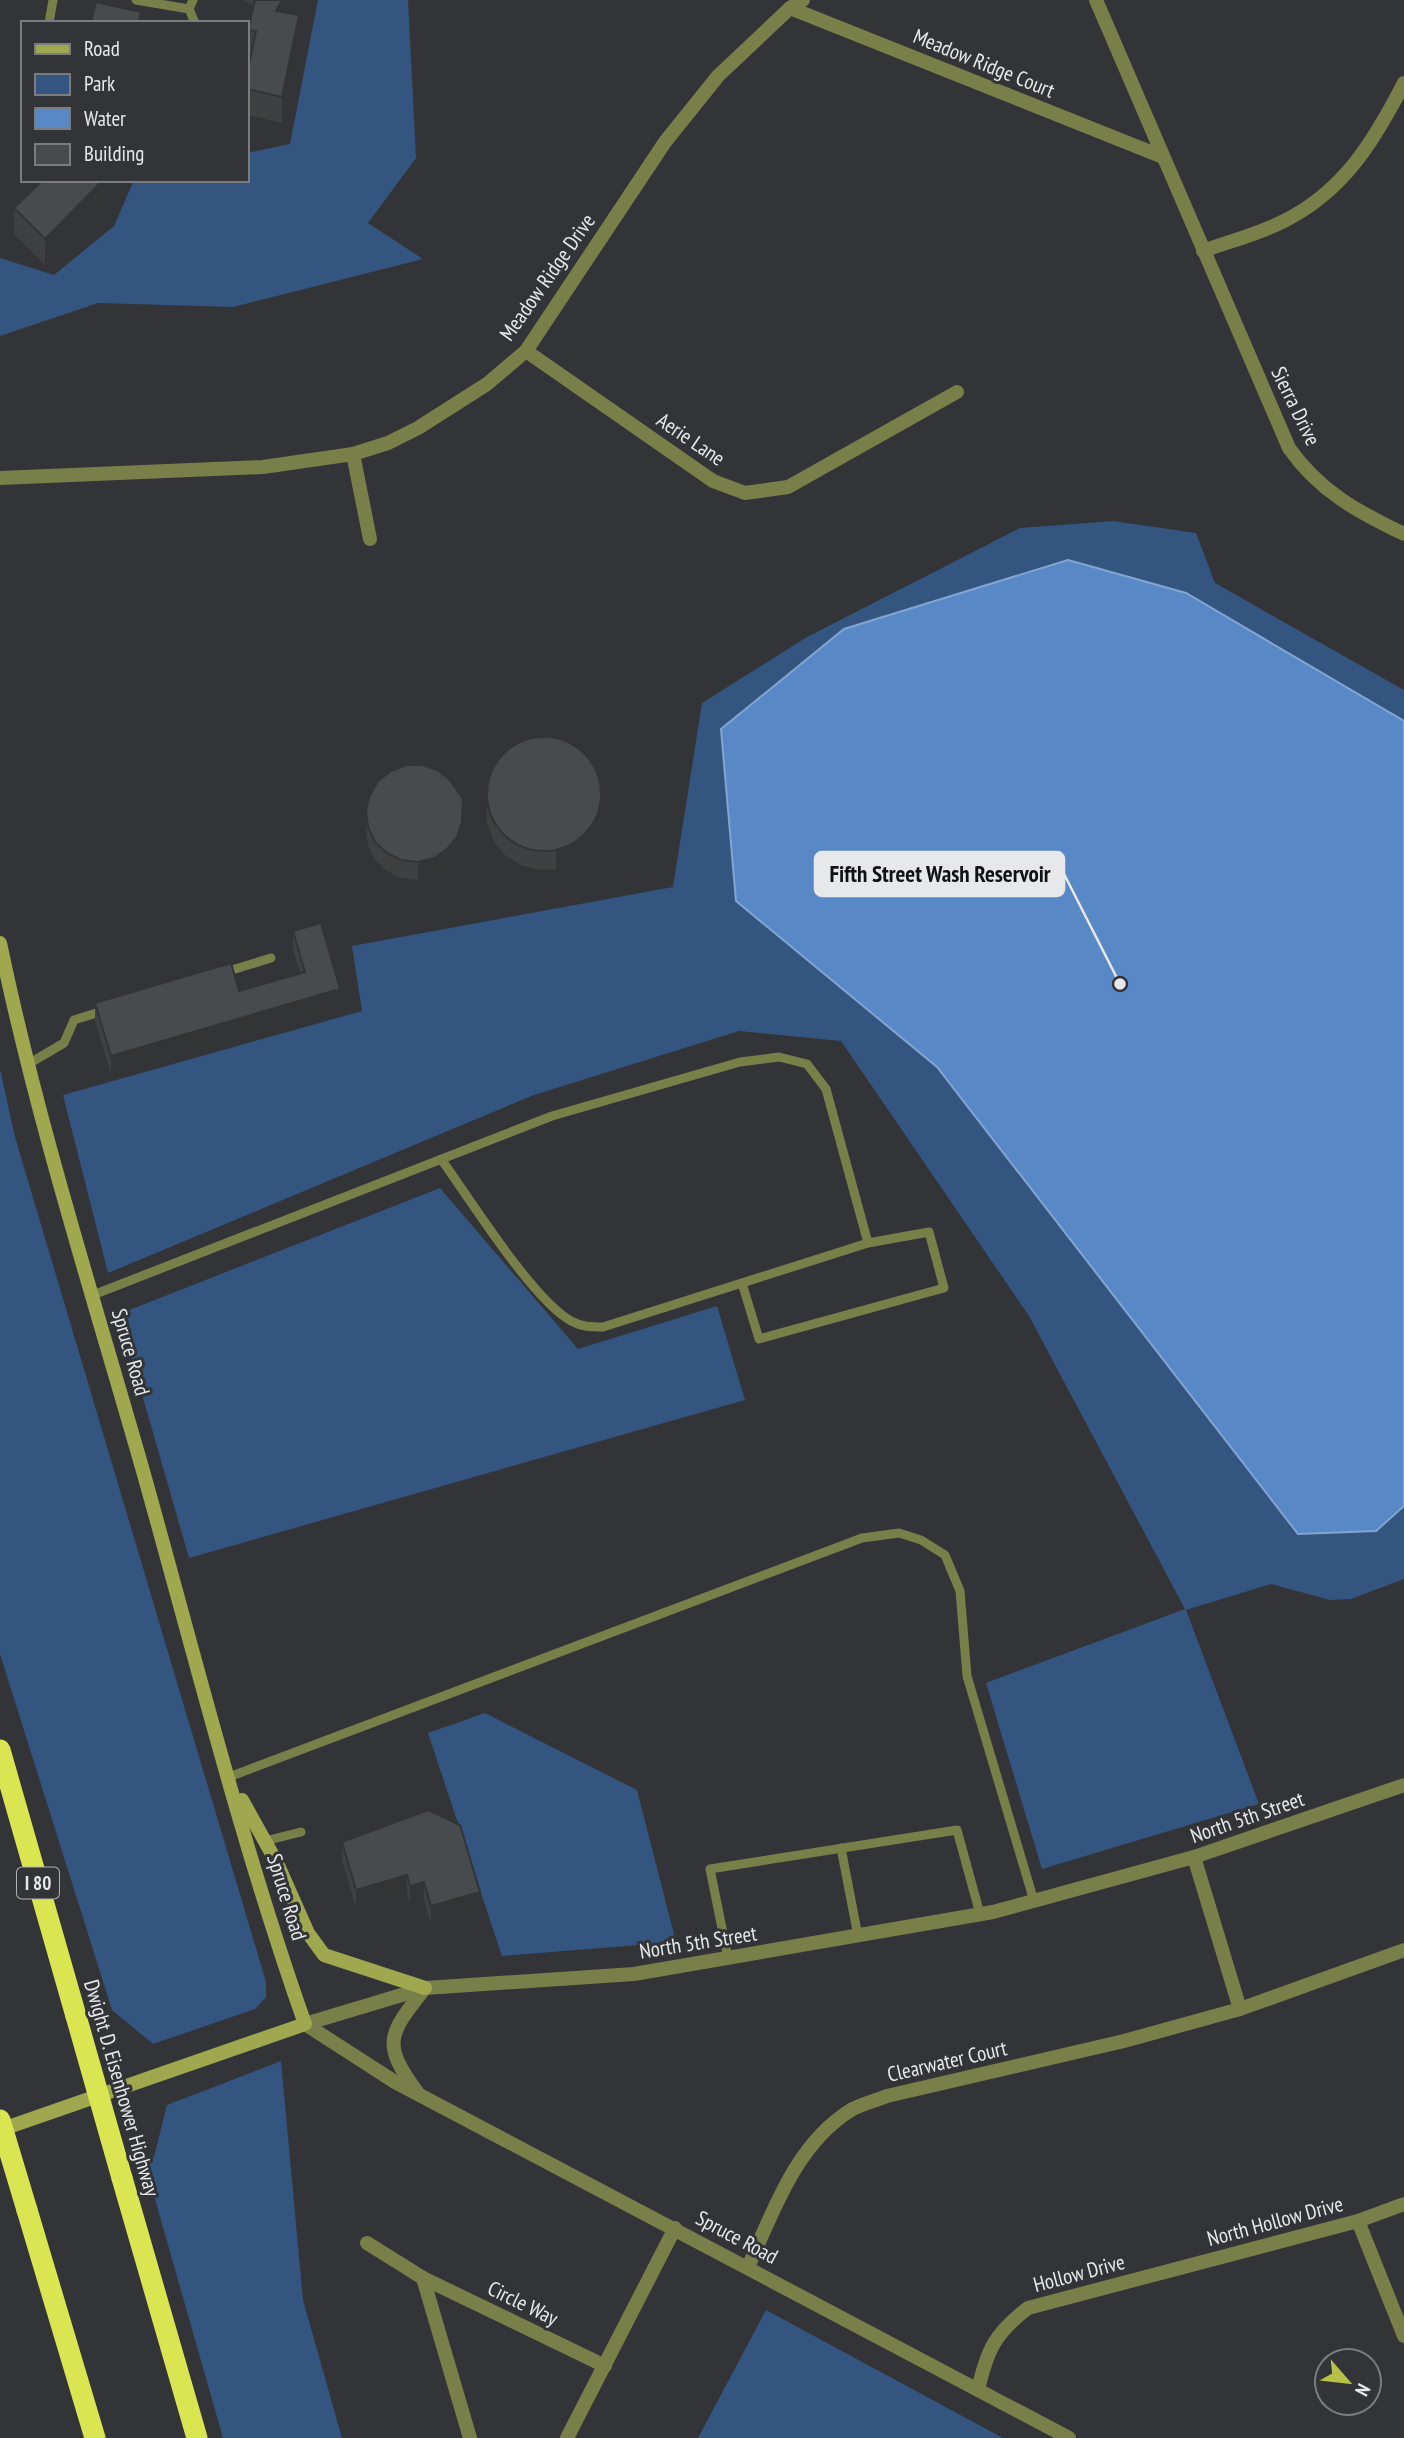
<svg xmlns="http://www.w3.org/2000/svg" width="1404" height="2438" font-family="'PT Sans Narrow',sans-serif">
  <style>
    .green { fill: #34557f }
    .water { fill: #5888c6; stroke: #83a5d1; stroke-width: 2 }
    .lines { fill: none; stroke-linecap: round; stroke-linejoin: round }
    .service { stroke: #797f49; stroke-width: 9 }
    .minor { stroke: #797f49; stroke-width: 14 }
    .tertiary { stroke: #797f49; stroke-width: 14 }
    .secondary { stroke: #a0a84f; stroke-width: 14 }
    .motorway { stroke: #d9e551; stroke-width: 21 }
    .motorway-bridge { stroke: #d9e551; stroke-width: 21 }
    .wall { fill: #3e4042 }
    .shaded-wall { fill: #323436 }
    .building { fill: #484b4d; stroke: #323436; stroke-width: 2 }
    .labels { text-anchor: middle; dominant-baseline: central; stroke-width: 6; stroke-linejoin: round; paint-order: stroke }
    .shield { fill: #323437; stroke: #b1b2b4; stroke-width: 2 }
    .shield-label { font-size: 19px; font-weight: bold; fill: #e7e8ea }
    .street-label { font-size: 21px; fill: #e7e8ea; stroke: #323437 }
    .leader { fill: none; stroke: #e7e8ea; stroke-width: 2.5 }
    .callout-dot { fill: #e7e8ea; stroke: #323437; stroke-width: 2.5 }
    .callout { fill: #e7e8ea; stroke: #e7e8ea; stroke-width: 2.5 }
    .callout-label { font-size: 23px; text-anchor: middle; font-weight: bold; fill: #111 }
  </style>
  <rect width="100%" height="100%" fill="#323437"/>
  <g class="green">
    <path d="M318,0H408L416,158L368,223L423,259L233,307L98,303L0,336V258L54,275L114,226L134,180H247V153L290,144Z"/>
    <path d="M1113,521L1196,533L1215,583L1404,690V1579L1351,1599L1330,1600L1271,1584L1186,1610L1259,1804L1042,1869L986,1683L1185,1609L1029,1316L841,1041L739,1031L534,1095L108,1273L63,1095L362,1011L352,946L673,887L702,703L807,637L1020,528Z"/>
    <path d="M0,1069L15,1137L266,1982V1997L255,2009L153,2044L112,2010L0,1654Z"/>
    <path d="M440,1188L578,1349L717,1306L745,1400L189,1558L119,1314Z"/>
    <path d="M485,1713L637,1790L676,1942L502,1956L428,1733Z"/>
    <path d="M281,2061L303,2300L342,2438H223L145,2164L154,2157L167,2105Z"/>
    <path d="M766,2310L1003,2438H698Z"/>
  </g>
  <path class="water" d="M1068,560L1186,593L1404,721V1506L1376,1531L1298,1534L937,1067L736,901L721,729L844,629Z"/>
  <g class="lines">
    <g class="service">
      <path d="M136,0L189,9"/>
      <path d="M193,0L189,9L195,23"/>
      <path d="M49,23L53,0"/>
      <path d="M222,973L271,958"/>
      <path d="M30,1063L64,1043L74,1020L106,1010"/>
      <path d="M742,1283L759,1339L944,1288L929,1232L868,1243"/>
      <path d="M93,1295L552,1116L740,1062L779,1057L807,1064L826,1089L868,1243L603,1327C591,1327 582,1327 571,1321C532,1299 470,1199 441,1159"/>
      <path d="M229,1777L862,1538L899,1533L921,1540L945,1555L960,1591L967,1676L1034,1901"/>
      <path d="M265,1841L301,1832"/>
      <path d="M841,1848L858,1936"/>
      <path d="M728,1958L710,1869L957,1830L980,1914"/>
    </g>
    <g class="minor">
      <path d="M1096,0L1289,448C1319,491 1358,512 1404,534"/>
      <path d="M790,8L1163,157"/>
      <path d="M1203,251C1230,241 1259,234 1284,221C1344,191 1374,141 1404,83"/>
      <path d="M526,351L713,481L745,493L788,487L957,392"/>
      <path d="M353,454L370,539"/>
      <path d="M0,478L263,467L353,454L388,443L418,428L487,384L526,351L665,142L718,76L790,8L803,0"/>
      <path d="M1194,1857L1240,2009"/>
      <path d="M1358,2221L1404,2336"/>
      <path d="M367,2243L423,2278L605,2366"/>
      <path d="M748,2267C774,2210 796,2144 851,2110C862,2104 875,2101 887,2096L1124,2041L1240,2009L1404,1950"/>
      <path d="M423,2278L470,2438"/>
      <path d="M978,2390C987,2350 995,2333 1028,2308L1358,2221L1404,2204"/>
      <path d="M567,2438L675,2228"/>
    </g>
    <g class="tertiary">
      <path d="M305,2024L425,1988L634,1974L993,1912L1194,1857L1404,1785"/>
      <path d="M305,2024L395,2082L1069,2438"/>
      <path d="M417,2092C380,2042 390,2033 425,1988"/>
    </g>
    <g class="secondary">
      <path d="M0,943C37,1121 93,1296 143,1471C195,1656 241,1843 305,2024L0,2130"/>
      <path d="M242,1800L277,1863L308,1933L324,1955L425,1988"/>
    </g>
    <g class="motorway">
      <path d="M0,1750L76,2016"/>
      <path d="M122,2178L197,2438"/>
      <path d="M27,2210L95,2438"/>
    </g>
    <g class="motorway-bridge">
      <path d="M76,2016L122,2178"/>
      <path d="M0,2120L27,2210"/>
    </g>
  </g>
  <g class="wall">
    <path d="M243,0H296L289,13L299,41L282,123L247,115V68L248,69L251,56H248V30L253,6Z"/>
    <path d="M105,180V205L45,265L14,234V208Z"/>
    <path d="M487,786L602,818L597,836L587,851L573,862L556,869L538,870L521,865L506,856L494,842L487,823Z"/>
    <path d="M366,811L463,816L462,840L457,855L447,867L434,876L418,880L401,878L387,871L375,860L368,845L366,829Z"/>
    <path d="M293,931L340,1007L111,1074L95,1021V1003L239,991L300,973L293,949Z"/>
    <path d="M342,1842L480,1909L431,1924L424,1900L410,1904L407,1893L356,1908L342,1860Z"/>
  </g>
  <g class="shaded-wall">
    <path d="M282,0H296L276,37V11Z"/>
    <path d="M299,15V41L282,123V97Z"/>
    <path d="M103,180H105V205L45,265V239Z"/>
    <path d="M463,799L462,840L457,855L447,867L434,876L418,880V862Z"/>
    <path d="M602,800V818L597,836L587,851L573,862L556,869V851Z"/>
    <path d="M340,989V1007L111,1074V1056Z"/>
    <path d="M407,1875V1893L356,1908V1890Z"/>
    <path d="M424,1882V1900L410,1904V1886Z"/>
    <path d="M480,1892V1909L431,1924V1906Z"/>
  </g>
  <g class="building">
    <path d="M255,0H282L276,11L299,15L282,97L247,89V68L248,69L256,31L248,30Z"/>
    <path d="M96,2L141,12L138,23H91Z"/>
    <path d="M43,180H103L45,239L14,208Z"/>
    <circle cx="544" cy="794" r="57"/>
    <path d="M407,765H422L437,770L449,779L463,799L462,822L457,837L447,849L434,858L418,862L401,860L387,853L375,842L368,827L366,811L370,795L378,781L391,771Z"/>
    <path d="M321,923L340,989L111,1056L95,1003L231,963L239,991L305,972L293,931Z"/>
    <path d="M428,1810L460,1825L480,1892L431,1906L424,1882L410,1886L407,1875L356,1890L342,1842Z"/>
  </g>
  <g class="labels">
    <rect class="shield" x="17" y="1867.5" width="42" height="31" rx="5"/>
    <g class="shield-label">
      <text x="38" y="1883">I 80</text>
    </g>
    <g class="street-label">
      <text transform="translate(984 63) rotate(22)">Meadow Ridge Court</text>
      <text transform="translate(547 277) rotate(-55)">Meadow Ridge Drive</text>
      <text transform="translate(1296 406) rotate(64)">Sierra Drive</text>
      <text transform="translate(691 439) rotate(34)">Aerie Lane</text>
      <text transform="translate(131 1352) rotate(74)">Spruce Road</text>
      <text transform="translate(1247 1817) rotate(-19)">North 5th Street</text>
      <text transform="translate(287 1897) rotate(73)">Spruce Road</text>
      <text transform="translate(698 1942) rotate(-9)">North 5th Street</text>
      <text transform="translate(947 2061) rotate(-13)">Clearwater Court</text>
      <text transform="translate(122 2088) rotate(74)">Dwight D. Eisenhower Highway</text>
      <text transform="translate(1275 2221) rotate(-15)">North Hollow Drive</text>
      <text transform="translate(737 2237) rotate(28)">Spruce Road</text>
      <text transform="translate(1079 2273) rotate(-15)">Hollow Drive</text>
      <text transform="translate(523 2303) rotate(26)">Circle Way</text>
    </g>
  </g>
  <path class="leader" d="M1120 984L1064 874"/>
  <circle class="callout-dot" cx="1120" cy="984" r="7"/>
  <rect class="callout" x="815" y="852" width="249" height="44" rx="7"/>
  <g class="callout-label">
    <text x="940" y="882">Fifth Street Wash Reservoir</text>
  </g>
  <rect x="21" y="21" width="228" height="161" fill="#323437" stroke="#7a7c7f" stroke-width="2"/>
  <rect x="35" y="44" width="35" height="10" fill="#a0a84f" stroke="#7a7c7f" stroke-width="2"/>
  <text x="84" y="56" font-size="21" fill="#e7e8ea">Road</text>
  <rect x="35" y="74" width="35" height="21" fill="#34557f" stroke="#7a7c7f" stroke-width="2"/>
  <text x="84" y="91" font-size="21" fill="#e7e8ea">Park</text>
  <rect x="35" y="108" width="35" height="21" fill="#5888c6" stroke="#7a7c7f" stroke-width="2"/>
  <text x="84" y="126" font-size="21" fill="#e7e8ea">Water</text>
  <rect x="35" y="144" width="35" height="21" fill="#484b4d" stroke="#7a7c7f" stroke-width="2"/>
  <text x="84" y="161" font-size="21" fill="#e7e8ea">Building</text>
  <g transform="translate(1348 2382) rotate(118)"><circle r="33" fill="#323437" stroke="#7a7c7f" stroke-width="2"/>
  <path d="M0-5L12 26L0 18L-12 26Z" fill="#b7c147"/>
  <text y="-10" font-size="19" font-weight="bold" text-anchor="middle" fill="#e7e8ea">N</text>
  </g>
</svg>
